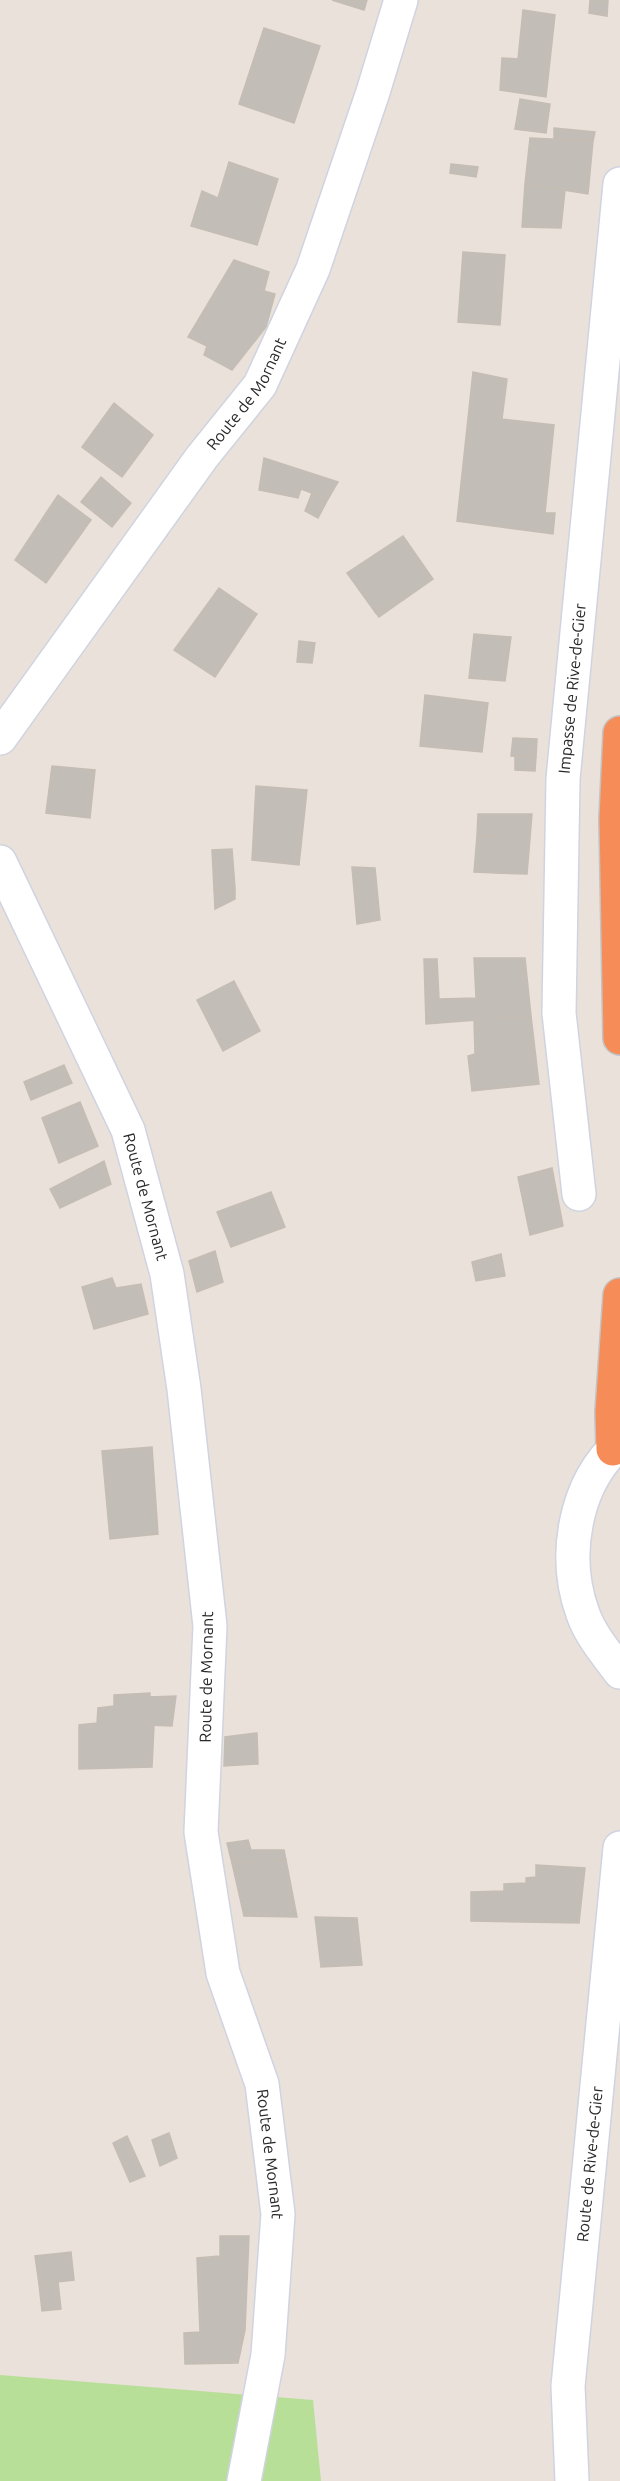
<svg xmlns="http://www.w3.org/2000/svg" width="620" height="2481" font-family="Ubuntu,sans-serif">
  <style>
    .green { fill: #b8df98 }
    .building { fill: #c2bdb6; stroke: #c5bdb4; stroke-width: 1.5 }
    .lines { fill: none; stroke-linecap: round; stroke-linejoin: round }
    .minor-casing { stroke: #cfd4e0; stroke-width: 36 }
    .secondary-casing { stroke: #cfd4e0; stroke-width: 36 }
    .motorway-casing { stroke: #c3c3c3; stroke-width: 36 }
    .minor { stroke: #fff; stroke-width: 33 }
    .secondary { stroke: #fff; stroke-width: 33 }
    .motorway { stroke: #f68c58; stroke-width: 33 }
    .labels { text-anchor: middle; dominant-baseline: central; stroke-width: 6; stroke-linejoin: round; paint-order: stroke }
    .street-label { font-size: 16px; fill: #282828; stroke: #fff }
  </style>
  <rect width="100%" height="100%" fill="#eae1da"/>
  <path class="green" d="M0,2375L313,2400L321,2481H0Z"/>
  <g class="building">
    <path d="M332,0H367L364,10Z"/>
    <path d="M590,0H608L607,16L589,13Z"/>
    <path d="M523,10L555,15L546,97L500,90L502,58L518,59Z"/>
    <path d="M264,28L320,46L294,123L239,104Z"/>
    <path d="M520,99L550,104L546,133L515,129Z"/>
    <path d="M554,128L595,132L593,141L554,139Z"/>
    <path d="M530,138L593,141L588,194L525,184Z"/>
    <path d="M229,162L278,179L257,245L191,226L202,191L218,198Z"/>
    <path d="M451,164L478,167L476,177L450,173Z"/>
    <path d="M525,184L565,190L561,228L522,227Z"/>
    <path d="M463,252L505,255L500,325L458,322Z"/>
    <path d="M234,260L269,272L264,291L275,294L266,327L232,370L204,355L207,346L188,337Z"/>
    <path d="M473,372L507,379L502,419L554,425L545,513H555L553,534L457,521Z"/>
    <path d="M114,403L153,435L122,477L82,447Z"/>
    <path d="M264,458L338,482L328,499L301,489L298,498L259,490Z"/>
    <path d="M101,477L131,503L112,527L81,502Z"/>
    <path d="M312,493L328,499L318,518L305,511Z"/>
    <path d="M58,495L91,520L46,583L15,560Z"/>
    <path d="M403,536L433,579L403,600L401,595L375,612L347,573Z"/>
    <path d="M219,588L257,614L215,677L174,650Z"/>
    <path d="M401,595L403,600L379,617L375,612Z"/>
    <path d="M474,634L511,637L505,681L469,678Z"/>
    <path d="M299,641L315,643L312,663L297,662Z"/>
    <path d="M425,695L488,703L482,752L420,746Z"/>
    <path d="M513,738L537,739L536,757L511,756Z"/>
    <path d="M515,756L536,757L535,771L515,770Z"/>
    <path d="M52,766L95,770L90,818L46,813Z"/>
    <path d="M256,786L307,790L299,865L252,860Z"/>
    <path d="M478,814H532L527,874L496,873V837L477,836Z"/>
    <path d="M477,836L496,837V873L474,872Z"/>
    <path d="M232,849L235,888L214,889L212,850Z"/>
    <path d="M352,867L375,868L380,920L357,924Z"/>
    <path d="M235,888V899L215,909L214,889Z"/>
    <path d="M474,958H525L531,1016L426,1024L424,959H437L439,999L476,998Z"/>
    <path d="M234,981L260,1031L223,1051L197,1000Z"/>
    <path d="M531,1016L539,1084L472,1091L468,1056L475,1054L474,1020Z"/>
    <path d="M64,1065L72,1083L31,1100L24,1082Z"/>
    <path d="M80,1102L98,1146L59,1163L42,1118Z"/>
    <path d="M104,1161L111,1184L60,1208L50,1189Z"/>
    <path d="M552,1168L563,1226L530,1235L518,1177Z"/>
    <path d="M271,1192L285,1227L231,1247L217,1212Z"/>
    <path d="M215,1251L223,1282L197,1292L189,1261Z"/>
    <path d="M501,1254L505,1276L476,1281L472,1262Z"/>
    <path d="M112,1278L116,1288L141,1284L148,1314L94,1329L82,1287Z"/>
    <path d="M152,1447L158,1534L110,1539L102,1451Z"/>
    <path d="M150,1693L149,1725H154L152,1767L79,1769V1725L97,1723L98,1708L114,1706V1695Z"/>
    <path d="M176,1696L172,1726L149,1725L150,1697Z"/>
    <path d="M257,1733L258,1764L224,1766L225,1737Z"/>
    <path d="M248,1840L251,1850H284L286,1860L232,1863L227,1843Z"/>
    <path d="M286,1860L297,1917L244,1916L232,1863Z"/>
    <path d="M536,1865L585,1868L579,1923L471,1921V1892L504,1891V1884L526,1883V1878L536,1877Z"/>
    <path d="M315,1917L357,1918L362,1965L321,1967Z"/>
    <path d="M169,2133L177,2158L160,2166L152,2140Z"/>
    <path d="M127,2136L145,2176L130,2182L113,2143Z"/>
    <path d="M220,2236H249L245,2330L238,2363L185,2364L184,2333L200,2332L197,2258L220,2256Z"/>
    <path d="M71,2252L74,2280L39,2284L35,2256Z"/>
    <path d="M58,2282L61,2309L42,2311L39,2284Z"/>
  </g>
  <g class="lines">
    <g class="minor-casing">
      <g id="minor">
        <path id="s1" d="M579,1194L559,1013L563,779L620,184"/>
      </g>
    </g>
    <g class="secondary-casing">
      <g id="secondary">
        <path id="s2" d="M0,738L202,457L260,385L313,269L373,92L401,0"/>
        <path id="s3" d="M0,862L128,1130L167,1274L184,1389L210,1626L201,1832L223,1973L262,2084L278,2214L268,2355L244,2481"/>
        <path d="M620,1443C574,1484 562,1557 583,1614C591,1636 606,1653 620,1672"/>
        <path id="s4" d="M572,2481L568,2386L620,1848"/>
      </g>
    </g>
    <g class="motorway-casing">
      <g id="motorway">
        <path d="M620,733L616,819L620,1038"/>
        <path d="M613,1449L612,1412L620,1295"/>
      </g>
    </g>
    <use href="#minor" class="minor"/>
    <use href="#secondary" class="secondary"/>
    <use href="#motorway" class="motorway"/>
  </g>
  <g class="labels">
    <g class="street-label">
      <text stroke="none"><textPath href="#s2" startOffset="424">Route de Mornant</textPath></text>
      <text stroke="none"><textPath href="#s1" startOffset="507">Impasse de Rive-de-Gier</textPath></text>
      <text stroke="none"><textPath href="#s3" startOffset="366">Route de Mornant</textPath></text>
      <text transform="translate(206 1677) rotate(-89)">Route de Mornant</text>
      <text stroke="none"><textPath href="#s3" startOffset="1338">Route de Mornant</textPath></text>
      <text stroke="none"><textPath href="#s4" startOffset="318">Route de Rive-de-Gier</textPath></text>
    </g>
  </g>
</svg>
